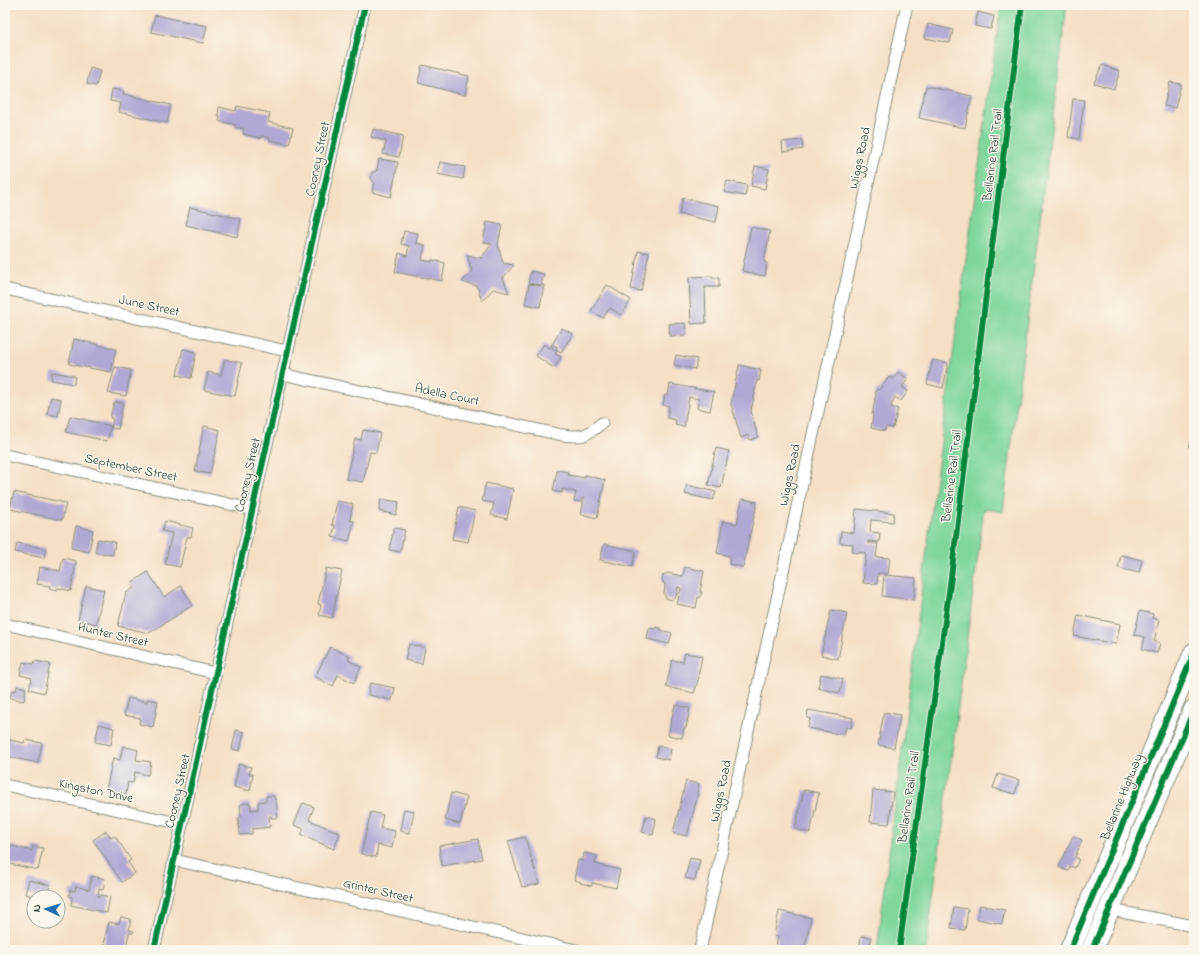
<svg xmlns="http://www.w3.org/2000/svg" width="1199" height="955" font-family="'Indie Flower',sans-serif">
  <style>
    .green { fill: #7ed69b; stroke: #4e8a68 }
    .building { fill: #b0a8d4 }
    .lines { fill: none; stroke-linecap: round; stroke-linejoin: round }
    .street-casing { stroke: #8a8e7c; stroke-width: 13 }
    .highway-casing { stroke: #8a8e7c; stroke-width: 22 }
    .street { stroke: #fff; stroke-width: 11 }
    .highway { stroke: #fff; stroke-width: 20 }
    .cycleway-casing { stroke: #fbf7ec; stroke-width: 8 }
    .cycleway { stroke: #00873e; stroke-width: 6 }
    .labels { text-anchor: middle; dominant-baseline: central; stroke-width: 3; stroke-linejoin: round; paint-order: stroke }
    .street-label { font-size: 13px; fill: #1f3d34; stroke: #fbf7ec }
  </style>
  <rect width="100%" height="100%" fill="#fbf7ec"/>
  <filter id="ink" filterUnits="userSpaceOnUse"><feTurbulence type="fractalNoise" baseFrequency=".025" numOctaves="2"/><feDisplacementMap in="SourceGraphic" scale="8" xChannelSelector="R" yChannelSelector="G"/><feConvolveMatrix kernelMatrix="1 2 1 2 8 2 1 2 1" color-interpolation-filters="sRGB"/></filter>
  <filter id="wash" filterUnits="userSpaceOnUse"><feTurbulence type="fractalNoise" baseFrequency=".012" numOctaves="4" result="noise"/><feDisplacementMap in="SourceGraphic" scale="16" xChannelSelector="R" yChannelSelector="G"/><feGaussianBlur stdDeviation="0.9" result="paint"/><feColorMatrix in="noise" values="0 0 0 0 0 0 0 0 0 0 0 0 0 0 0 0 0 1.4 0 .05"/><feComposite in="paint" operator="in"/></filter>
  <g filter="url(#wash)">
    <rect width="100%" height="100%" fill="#f5dfc5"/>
    <path class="green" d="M1001,5H1067L1003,512L984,509L926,950H877L933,500Z"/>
    <g id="blocks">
      <g class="building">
        <path d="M978,12L994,16L991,29L975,26Z"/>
        <path d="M155,15L207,26L203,43L151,32Z"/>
        <path d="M928,24L953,30L950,43L925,38Z"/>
        <path d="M422,65L469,76L465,95L418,83Z"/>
        <path d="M1102,65L1120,71L1114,89L1094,83Z"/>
        <path d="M90,68L100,71L96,86L87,84Z"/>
        <path d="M1170,82L1181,84L1175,108L1164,106Z"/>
        <path d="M926,86L972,96L965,128L919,118Z"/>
        <path d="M112,89L124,91L123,94L171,105L167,123L119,112L121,103L110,101Z"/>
        <path d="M1073,99L1084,100L1079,139L1068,137Z"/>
        <path d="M237,106L270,113L268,122L293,128L289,144L269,140L270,138L261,136V138L243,134L244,129L235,127L236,125L219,121L220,116H218L219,107L236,111Z"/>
        <path d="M373,129L403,136L399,157L383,154L386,141L371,137Z"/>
        <path d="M802,140L803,149L783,152L782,142Z"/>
        <path d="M379,159L398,162L391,197L372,192L374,183L371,178L372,173L377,170Z"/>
        <path d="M440,162L465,167L463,179L437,174Z"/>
        <path d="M755,166L769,169L765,189L751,186Z"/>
        <path d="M727,181L747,185L745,196L724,192Z"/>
        <path d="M683,198L719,206L716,222L679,214Z"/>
        <path d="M190,207L241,219L237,237L186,225Z"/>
        <path d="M487,222L502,225L498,245L503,263L514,265L503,278L509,293L493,289L482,301L477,286L462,282L472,271L467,255L481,258L492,244L483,242Z"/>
        <path d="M751,227L770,231L764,262L767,263L765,276L742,271Z"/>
        <path d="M404,231L418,233L416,243L425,245L422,260L432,262V260L445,263L442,281L395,272L399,253L407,256L409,246L401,244Z"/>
        <path d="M638,251L649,253L641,291L631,289Z"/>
        <path d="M531,271L544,274L541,285L528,283Z"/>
        <path d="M712,276V278H719V287H705L706,323L691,324L689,277Z"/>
        <path d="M529,284L541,286V285H544L540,307L525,304Z"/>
        <path d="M607,285L631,300L621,315L610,308L603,318L591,311Z"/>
        <path d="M685,323L686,335L670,336L669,324Z"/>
        <path d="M562,328L573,334L561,352L556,349L557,347L554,345L552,348L557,351L555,354L561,357L554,368L536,356L544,344L550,348Z"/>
        <path d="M74,339L116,349L111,372L69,364Z"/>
        <path d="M183,349L196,352L191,378L177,375Z"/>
        <path d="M676,355L697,359L695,369L674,365Z"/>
        <path d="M225,359L242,363L235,396L204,390L208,372L221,375Z"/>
        <path d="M933,360L948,363L943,388L927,384Z"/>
        <path d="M739,365L761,370L759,381L757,380L751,411L758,437L750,440L748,435L741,438L731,404Z"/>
        <path d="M115,367L131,370L126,396L108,393Z"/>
        <path d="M52,372L75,376L74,384L51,380Z"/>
        <path d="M898,372L908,379L902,387L908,391L901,401L895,397L893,401L891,407L898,409L893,428L886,427L885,431L871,428L873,416L872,415L876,394L875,393L877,389L879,390L889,377L893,379Z"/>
        <path d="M670,384L714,392L710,411L697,408L699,399L689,397L684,427L675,425L676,420L667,418L669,406L663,405L665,395H668Z"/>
        <path d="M51,397L61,399L58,416L47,414Z"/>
        <path d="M114,402L123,403L118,429L111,428L113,419L110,418Z"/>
        <path d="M70,416L111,426L107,441L66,432Z"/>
        <path d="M204,426L220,430L210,474L195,471Z"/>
        <path d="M363,430L380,433L376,453L370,452L363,482L346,479L355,439L361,440Z"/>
        <path d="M1191,441L1194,442V458L1190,457L1193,448L1189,447Z"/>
        <path d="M716,448L729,451L721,488L708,485Z"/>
        <path d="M557,470L568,472V475L585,478V475L605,480L597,518L581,514L584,499L582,498L581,502L574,501L576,492L562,489V493L553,491Z"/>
        <path d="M486,483L513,489L507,519L491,515L494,503L482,501Z"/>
        <path d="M687,485L716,492L713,500L685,494Z"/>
        <path d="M14,492L66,503L62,520L10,509Z"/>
        <path d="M381,499L399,502L396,515L379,511Z"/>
        <path d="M742,499L757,502L743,567L729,564L730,556L717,553L723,521L737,524Z"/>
        <path d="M337,501L353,504L350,520L354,521L349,541L332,537L335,526L332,525Z"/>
        <path d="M459,507L475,511L468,542L452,539Z"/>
        <path d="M856,509L894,513L893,522L871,520L870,532L880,533L879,542L868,541V543H878L876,557L890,558L888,574L878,573L877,584L863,583L866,553L852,552L853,544L840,543L841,531L854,533Z"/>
        <path d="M165,521L193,528L191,537H187L180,567L165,564L172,533L162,531Z"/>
        <path d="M76,526L93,530L89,552L71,548Z"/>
        <path d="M394,528L405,530L400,552L389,550Z"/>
        <path d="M98,539L115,542L113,555L95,552Z"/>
        <path d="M17,543L46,549L44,558L15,552Z"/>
        <path d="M604,544L636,551L632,567L600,560Z"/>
        <path d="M1121,555L1142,560L1139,573L1118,568Z"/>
        <path d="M63,558L76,561L71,591L58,588L57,590L49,588L50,586L37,584L40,567L60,571Z"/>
        <path d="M685,567L704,571L700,592H702L700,598L698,597L696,608L677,604L681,588L678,587L676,597L671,600L666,598L664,594L665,585L662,580L663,575L667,573L683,576Z"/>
        <path d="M326,568L342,571L332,618L319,615L321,605L318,604Z"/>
        <path d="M148,572L164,597L181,586L193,605L149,633L118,626L126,593L134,588L131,583Z"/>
        <path d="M884,575L916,578L914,600L882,596Z"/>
        <path d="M86,586L104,590L96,624L78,620Z"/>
        <path d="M831,610L847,613L838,659L821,655Z"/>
        <path d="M1140,611L1153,614L1152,618L1159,620L1154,641L1160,643L1157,653L1142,649L1145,637L1134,635Z"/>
        <path d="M1078,615L1120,624L1116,644L1074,636Z"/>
        <path d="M656,627L661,628V630L672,633L669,644L647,639L649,628L655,629Z"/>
        <path d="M409,644L425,648L422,664L405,660Z"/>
        <path d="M330,647L350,656L348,660L361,667L354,683L338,675L333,686L315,677Z"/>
        <path d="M685,653L702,656L698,677H699L694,693L666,687L672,660L683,662Z"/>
        <path d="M35,661L50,664L44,693L29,689L32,678L20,675L23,662L34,664Z"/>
        <path d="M821,674L843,679L840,693L818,688Z"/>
        <path d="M370,683L395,688L392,700L368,695Z"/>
        <path d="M17,686L26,688L24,701L10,698L12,690L16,691Z"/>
        <path d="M128,698L147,702V699L158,701L153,727L139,724L140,718L124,715Z"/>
        <path d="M675,705L690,708L686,728H684L682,738L668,735Z"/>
        <path d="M808,710L853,718L851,728L846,727L844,735L808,728L810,718H807Z"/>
        <path d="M884,712L900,715L894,748L878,745Z"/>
        <path d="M99,724L114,728L111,745L95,742Z"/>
        <path d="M236,730L244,732L240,751L232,749Z"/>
        <path d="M5,735L9,736V740L24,743L25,740L42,743L38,763L5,756Z"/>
        <path d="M123,746L138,750L136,760L151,762L148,775L135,772L133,783L128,782L126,794L106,790L113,758L120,760Z"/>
        <path d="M658,746L671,749L669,760L656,757Z"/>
        <path d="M239,764L251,767L249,774H253L250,791L234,787Z"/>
        <path d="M998,774L1019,780L1015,794L993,788Z"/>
        <path d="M686,781L699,784L697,794H698L687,836L673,833Z"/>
        <path d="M804,790L819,793L810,833L795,829Z"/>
        <path d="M873,790L893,792L889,824L870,822Z"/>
        <path d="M451,793L467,797L460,824L445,820Z"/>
        <path d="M266,796H274L275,800H276L278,818H271V816H269L270,827L252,829V834L240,835L238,818L241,817L240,804L250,803L251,810L258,809V802L266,801Z"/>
        <path d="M303,803L314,807L309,820L340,833L334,849L301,835L304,829L294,825Z"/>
        <path d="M404,809L414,811L410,833L400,831Z"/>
        <path d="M371,812L383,815L380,828L395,831L392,848L378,845L376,857L361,854Z"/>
        <path d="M646,816L656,819L653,835L642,832Z"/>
        <path d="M106,831L111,838L115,836L131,860L128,862L135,873L122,882L93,840Z"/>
        <path d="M1073,836L1082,840L1075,857L1079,859L1075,868L1071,866L1068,871L1059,867Z"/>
        <path d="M525,837L539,884L522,887L508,841Z"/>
        <path d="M478,839L482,859L442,866L439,846Z"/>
        <path d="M5,844L32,851L33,846L43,848L38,870L5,863Z"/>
        <path d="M584,853L597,856L595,864L620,870L616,888L592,883V886L580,883L581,882L574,880L578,860L583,861Z"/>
        <path d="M690,858L700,860L695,880L685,878Z"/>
        <path d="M92,876L105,879L103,890L99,889L98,896L100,897L101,895L110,897L107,913L71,905L72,897L69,896L70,890L75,891L76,886L89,890Z"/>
        <path d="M29,880L50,885L47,897H36L25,894Z"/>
        <path d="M980,905L1005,910L1002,924L977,919Z"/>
        <path d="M954,907L968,909L965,930L951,928Z"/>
        <path d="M779,911L811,918L804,950H775L778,937L774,936Z"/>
        <path d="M121,917L131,919L129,930L134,931L133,933H129L126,948L104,944L109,922L119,924Z"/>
        <path d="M861,936L871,937L870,950H859Z"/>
      </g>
    </g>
  </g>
  <g filter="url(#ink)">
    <use href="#blocks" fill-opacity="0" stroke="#8a8e7c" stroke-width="1"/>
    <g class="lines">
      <g class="street-casing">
        <g id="street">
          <path d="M5,289L287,351"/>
          <path d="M282,374L562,435C583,438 586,436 602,423"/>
          <path d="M5,455L252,509"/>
          <path d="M5,624L215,673"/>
          <path d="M5,785L182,824"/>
          <path d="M174,860L576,950"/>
          <path d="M1106,909L1194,926"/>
          <path d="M154,950L365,5"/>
          <path d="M700,950L907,5"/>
        </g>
      </g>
      <g class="highway-casing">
        <g id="highway">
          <path d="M1070,950L1194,653"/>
          <path d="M1092,950L1194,710"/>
        </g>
      </g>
      <use href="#street" class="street"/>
      <use href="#highway" class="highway"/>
      <g class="cycleway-casing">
        <g id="cycleway">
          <path d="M154,950L365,5"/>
          <path d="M899,950L950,585L1022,5"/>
          <path d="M1070,950L1194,653"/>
          <path d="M1092,950L1194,710"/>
        </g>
      </g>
      <use href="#cycleway" class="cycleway"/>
    </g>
  </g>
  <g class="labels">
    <g class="street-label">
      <text transform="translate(993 155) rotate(-83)">Bellarine Rail Trail</text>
      <text transform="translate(860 158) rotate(-78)">Wiggs Road</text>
      <text transform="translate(318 159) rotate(-78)">Cooney Street</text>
      <text transform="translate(149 306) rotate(12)">June Street</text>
      <text transform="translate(447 395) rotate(12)">Adella Court</text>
      <text transform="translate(131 468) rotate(12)">September Street</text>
      <text transform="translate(248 475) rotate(-77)">Cooney Street</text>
      <text transform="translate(790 475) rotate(-78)">Wiggs Road</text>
      <text transform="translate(952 476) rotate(-83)">Bellarine Rail Trail</text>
      <text transform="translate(113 635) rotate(13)">Hunter Street</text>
      <text transform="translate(96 791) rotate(12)">Kingston Drive</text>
      <text transform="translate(178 791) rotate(-77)">Cooney Street</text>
      <text transform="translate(721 791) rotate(-78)">Wiggs Road</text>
      <text transform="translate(909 797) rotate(-82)">Bellarine Rail Trail</text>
      <text transform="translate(1122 797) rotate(-68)">Bellarine Highway</text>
      <text transform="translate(378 891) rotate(13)">Grinter Street</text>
    </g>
  </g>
  <rect width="1199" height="955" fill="none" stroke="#fbf7ec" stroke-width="20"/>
  <g transform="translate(46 909) rotate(274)"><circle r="19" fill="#fbf7ec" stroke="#a3ada2"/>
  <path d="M0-3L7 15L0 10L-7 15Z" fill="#1f6fb2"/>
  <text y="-6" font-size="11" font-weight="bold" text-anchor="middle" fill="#1f3d34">N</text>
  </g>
</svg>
